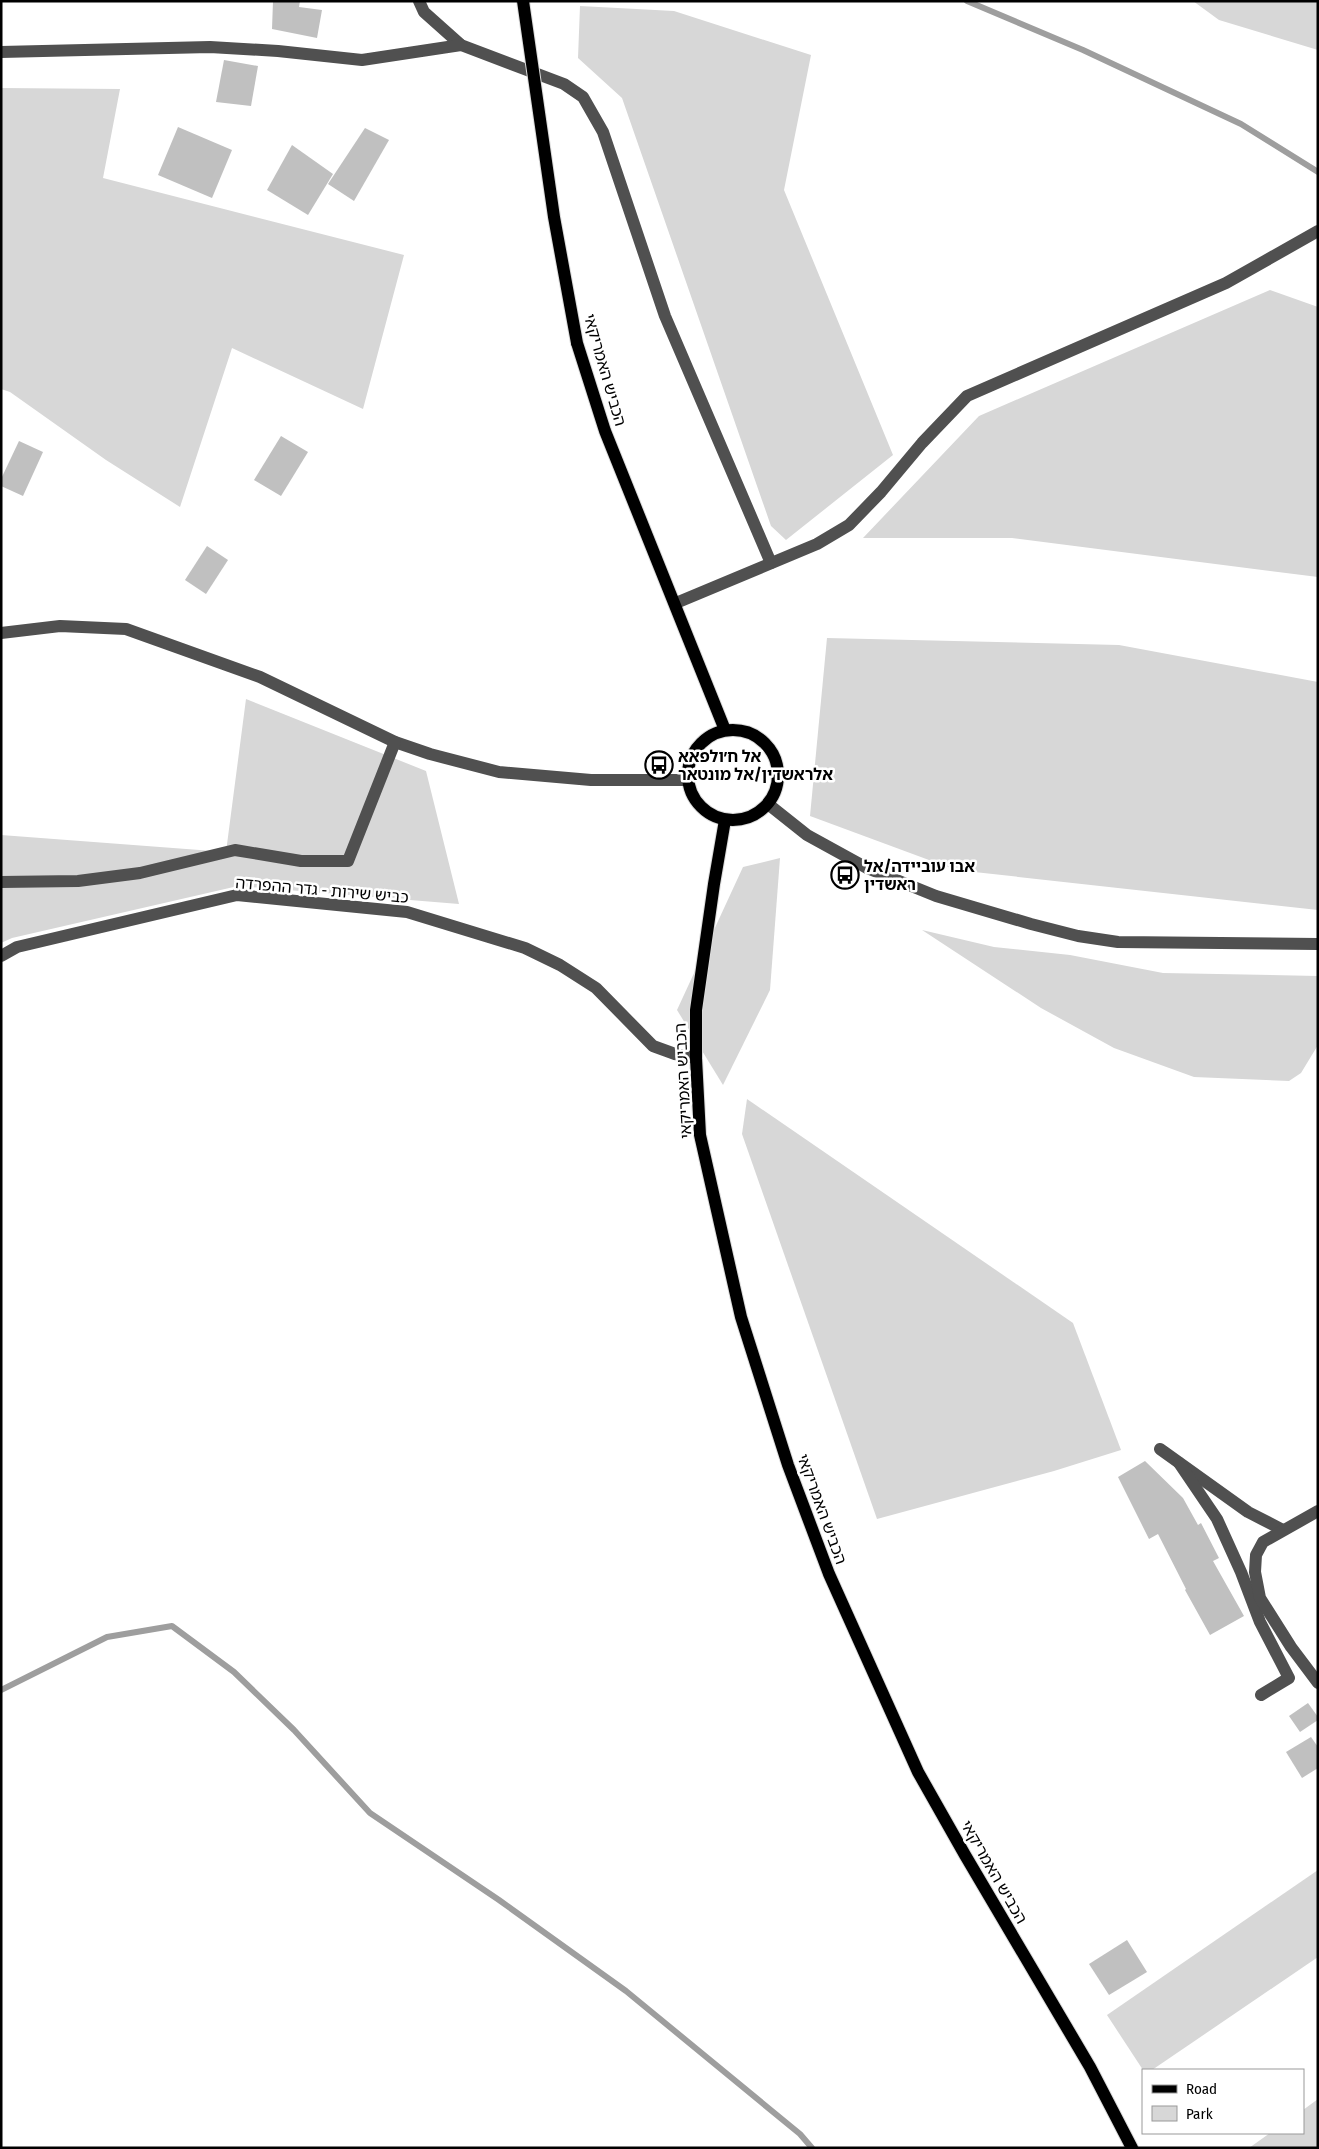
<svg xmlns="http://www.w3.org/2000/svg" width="1319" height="2149" font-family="'Fira Sans Condensed','Noto Sans Hebrew',sans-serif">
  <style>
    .green { fill: #d7d7d7 }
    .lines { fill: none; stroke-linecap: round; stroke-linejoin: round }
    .stream { stroke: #9e9e9e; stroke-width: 6 }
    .building { fill: #c0c0c0 }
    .major-casing { stroke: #dbdbdb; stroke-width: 14 }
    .minor { stroke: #505050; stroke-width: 12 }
    .major { stroke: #000; stroke-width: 12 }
    .major-bridge-casing { stroke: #dbdbdb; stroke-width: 14; stroke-linecap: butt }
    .major-bridge { stroke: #000; stroke-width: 12 }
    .labels { text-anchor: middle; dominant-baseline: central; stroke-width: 5; stroke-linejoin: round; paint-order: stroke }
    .street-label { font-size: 16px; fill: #000; stroke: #fff }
    .poi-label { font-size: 16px; font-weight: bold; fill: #000; stroke: #fff; text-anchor: start }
  </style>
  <rect width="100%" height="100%" fill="#fff"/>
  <g class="green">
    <path d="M1193,1H1318V50L1219,20Z"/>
    <path d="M580,6L674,11L811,55L784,190L893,455L786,540L771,526L622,98L578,58Z"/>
    <path d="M1,88L120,89L103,178L404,255L363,409L232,348L180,507L106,460L10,392L1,389Z"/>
    <path d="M1270,290L1318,307V577L1012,538H863L979,416Z"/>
    <path d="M827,638L1119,645L1318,682V910L956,870L810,816Z"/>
    <path d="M246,699L426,771L459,904L238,886L12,938L1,943V835L226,852Z"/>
    <path d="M780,858L770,990L723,1085L677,1010L743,867Z"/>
    <path d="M922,930L994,947L1070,955L1163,973L1318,976V1045L1301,1073L1289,1081L1194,1077L1114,1048L1041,1008Z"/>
    <path d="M747,1099L1073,1323L1121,1450L1054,1471L877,1519L742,1134Z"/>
    <path d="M1318,1870V1957L1152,2070H1143L1107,2015Z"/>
    <path d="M1318,2099V2148H1249L1270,2133H1303V2110Z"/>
  </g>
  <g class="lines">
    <g class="stream">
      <path d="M967,1L1083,50L1241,124L1318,172"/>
      <path d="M1,1690L107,1637L172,1626L234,1672L294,1730L370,1813L499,1900L626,1991L800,2134L812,2148"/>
    </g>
  </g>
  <g class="building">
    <path d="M273,1H300L299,7L322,10L317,38L272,29Z"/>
    <path d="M224,60L258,66L251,106L216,102Z"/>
    <path d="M178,127L232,150L212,198L158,175Z"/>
    <path d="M365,128L389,140L354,201L328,184Z"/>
    <path d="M292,145L333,174L308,215L267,190Z"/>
    <path d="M281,436L308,452L281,496L254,480Z"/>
    <path d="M19,441L43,452L23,496L1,486V479Z"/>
    <path d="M207,546L228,560L206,594L185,580Z"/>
    <path d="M1145,1461L1183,1498L1198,1525L1201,1523L1219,1558L1213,1561L1244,1616L1210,1635L1185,1590L1186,1589L1158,1534L1149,1539L1118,1477Z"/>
    <path d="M1308,1703L1318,1717V1720L1300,1732L1289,1716Z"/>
    <path d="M1311,1737L1318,1747V1768L1302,1778L1286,1752Z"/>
    <path d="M1127,1940L1147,1972L1109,1995L1089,1964Z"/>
  </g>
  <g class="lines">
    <g class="major-casing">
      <g id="major">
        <path d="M577,343L605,431L725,730"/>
        <circle cx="733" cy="775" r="45"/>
        <path d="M725,820L714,884L696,1010V1058L700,1135L741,1317L788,1465L829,1574L918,1772L965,1855L1090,2067L1132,2148"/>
      </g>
    </g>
    <g class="minor">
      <path d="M419,1L424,12L461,45L564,84L583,97L603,132L665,316L771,563"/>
      <path d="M1,52L210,47L278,51L362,60L461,45"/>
      <path d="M676,603L817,544L849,525L881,492L922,443L967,396L1226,283L1318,231"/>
      <path d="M1,633L60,626L126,629L260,677L395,742L430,754L499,772L591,780H687"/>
      <path d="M768,804L807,835L867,868L936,896L1031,924L1078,936L1118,942L1318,944"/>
      <path d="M1,882L78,881L140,873L235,850L301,861H348L395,742"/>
      <path d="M1,956L17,947L237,895L407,912L525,948L560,965L596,988L653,1046L675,1054L696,1058"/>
      <path d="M1160,1449L1248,1512L1283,1530"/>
      <path d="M1179,1463L1217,1519L1241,1572L1260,1622L1289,1678L1261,1695"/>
      <path d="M1318,1511L1263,1542L1256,1555L1255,1572L1260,1598L1291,1647L1318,1683"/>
    </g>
    <use href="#major" class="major"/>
    <g class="major-bridge-casing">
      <path id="major-bridge" d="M523,1L554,217L577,343"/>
    </g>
    <use href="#major-bridge" class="major-bridge"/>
  </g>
  <defs>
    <g id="bus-ring" transform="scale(1.4375)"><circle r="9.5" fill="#fff" stroke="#000" stroke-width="1.5"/><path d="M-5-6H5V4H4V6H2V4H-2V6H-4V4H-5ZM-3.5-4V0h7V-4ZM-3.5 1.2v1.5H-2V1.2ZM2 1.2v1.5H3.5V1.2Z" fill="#000"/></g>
  </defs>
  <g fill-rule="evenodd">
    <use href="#bus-ring" x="659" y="765"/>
    <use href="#bus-ring" x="845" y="875"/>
  </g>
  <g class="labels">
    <g class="street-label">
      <text transform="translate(605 370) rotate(74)">הכביש האמריקאי</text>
      <text transform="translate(322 890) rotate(5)">כביש שירות - גדר ההפרדה</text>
      <text transform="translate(683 1081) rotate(-93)">הכביש האמריקאי</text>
      <text transform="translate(822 1509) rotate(70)">הכביש האמריקאי</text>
      <text transform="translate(994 1872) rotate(60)">הכביש האמריקאי</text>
    </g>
    <g class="poi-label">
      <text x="678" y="756">אל ח׳ולפאא<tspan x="678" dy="18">אלראשדין/אל מונטאר</tspan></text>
      <text x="864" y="866">אבו עוביידה/אל<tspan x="864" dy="18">ראשדין</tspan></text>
    </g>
  </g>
  <rect width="1319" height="2149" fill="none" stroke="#000000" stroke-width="5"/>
  <rect x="1142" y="2069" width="162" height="65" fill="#ffffff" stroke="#999999"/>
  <rect x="1152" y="2085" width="25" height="8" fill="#000000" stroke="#999999"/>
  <text x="1186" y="2094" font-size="15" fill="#000000">Road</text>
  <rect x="1152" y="2106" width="25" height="15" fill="#d7d7d7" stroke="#999999"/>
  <text x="1186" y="2119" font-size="15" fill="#000000">Park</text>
</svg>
